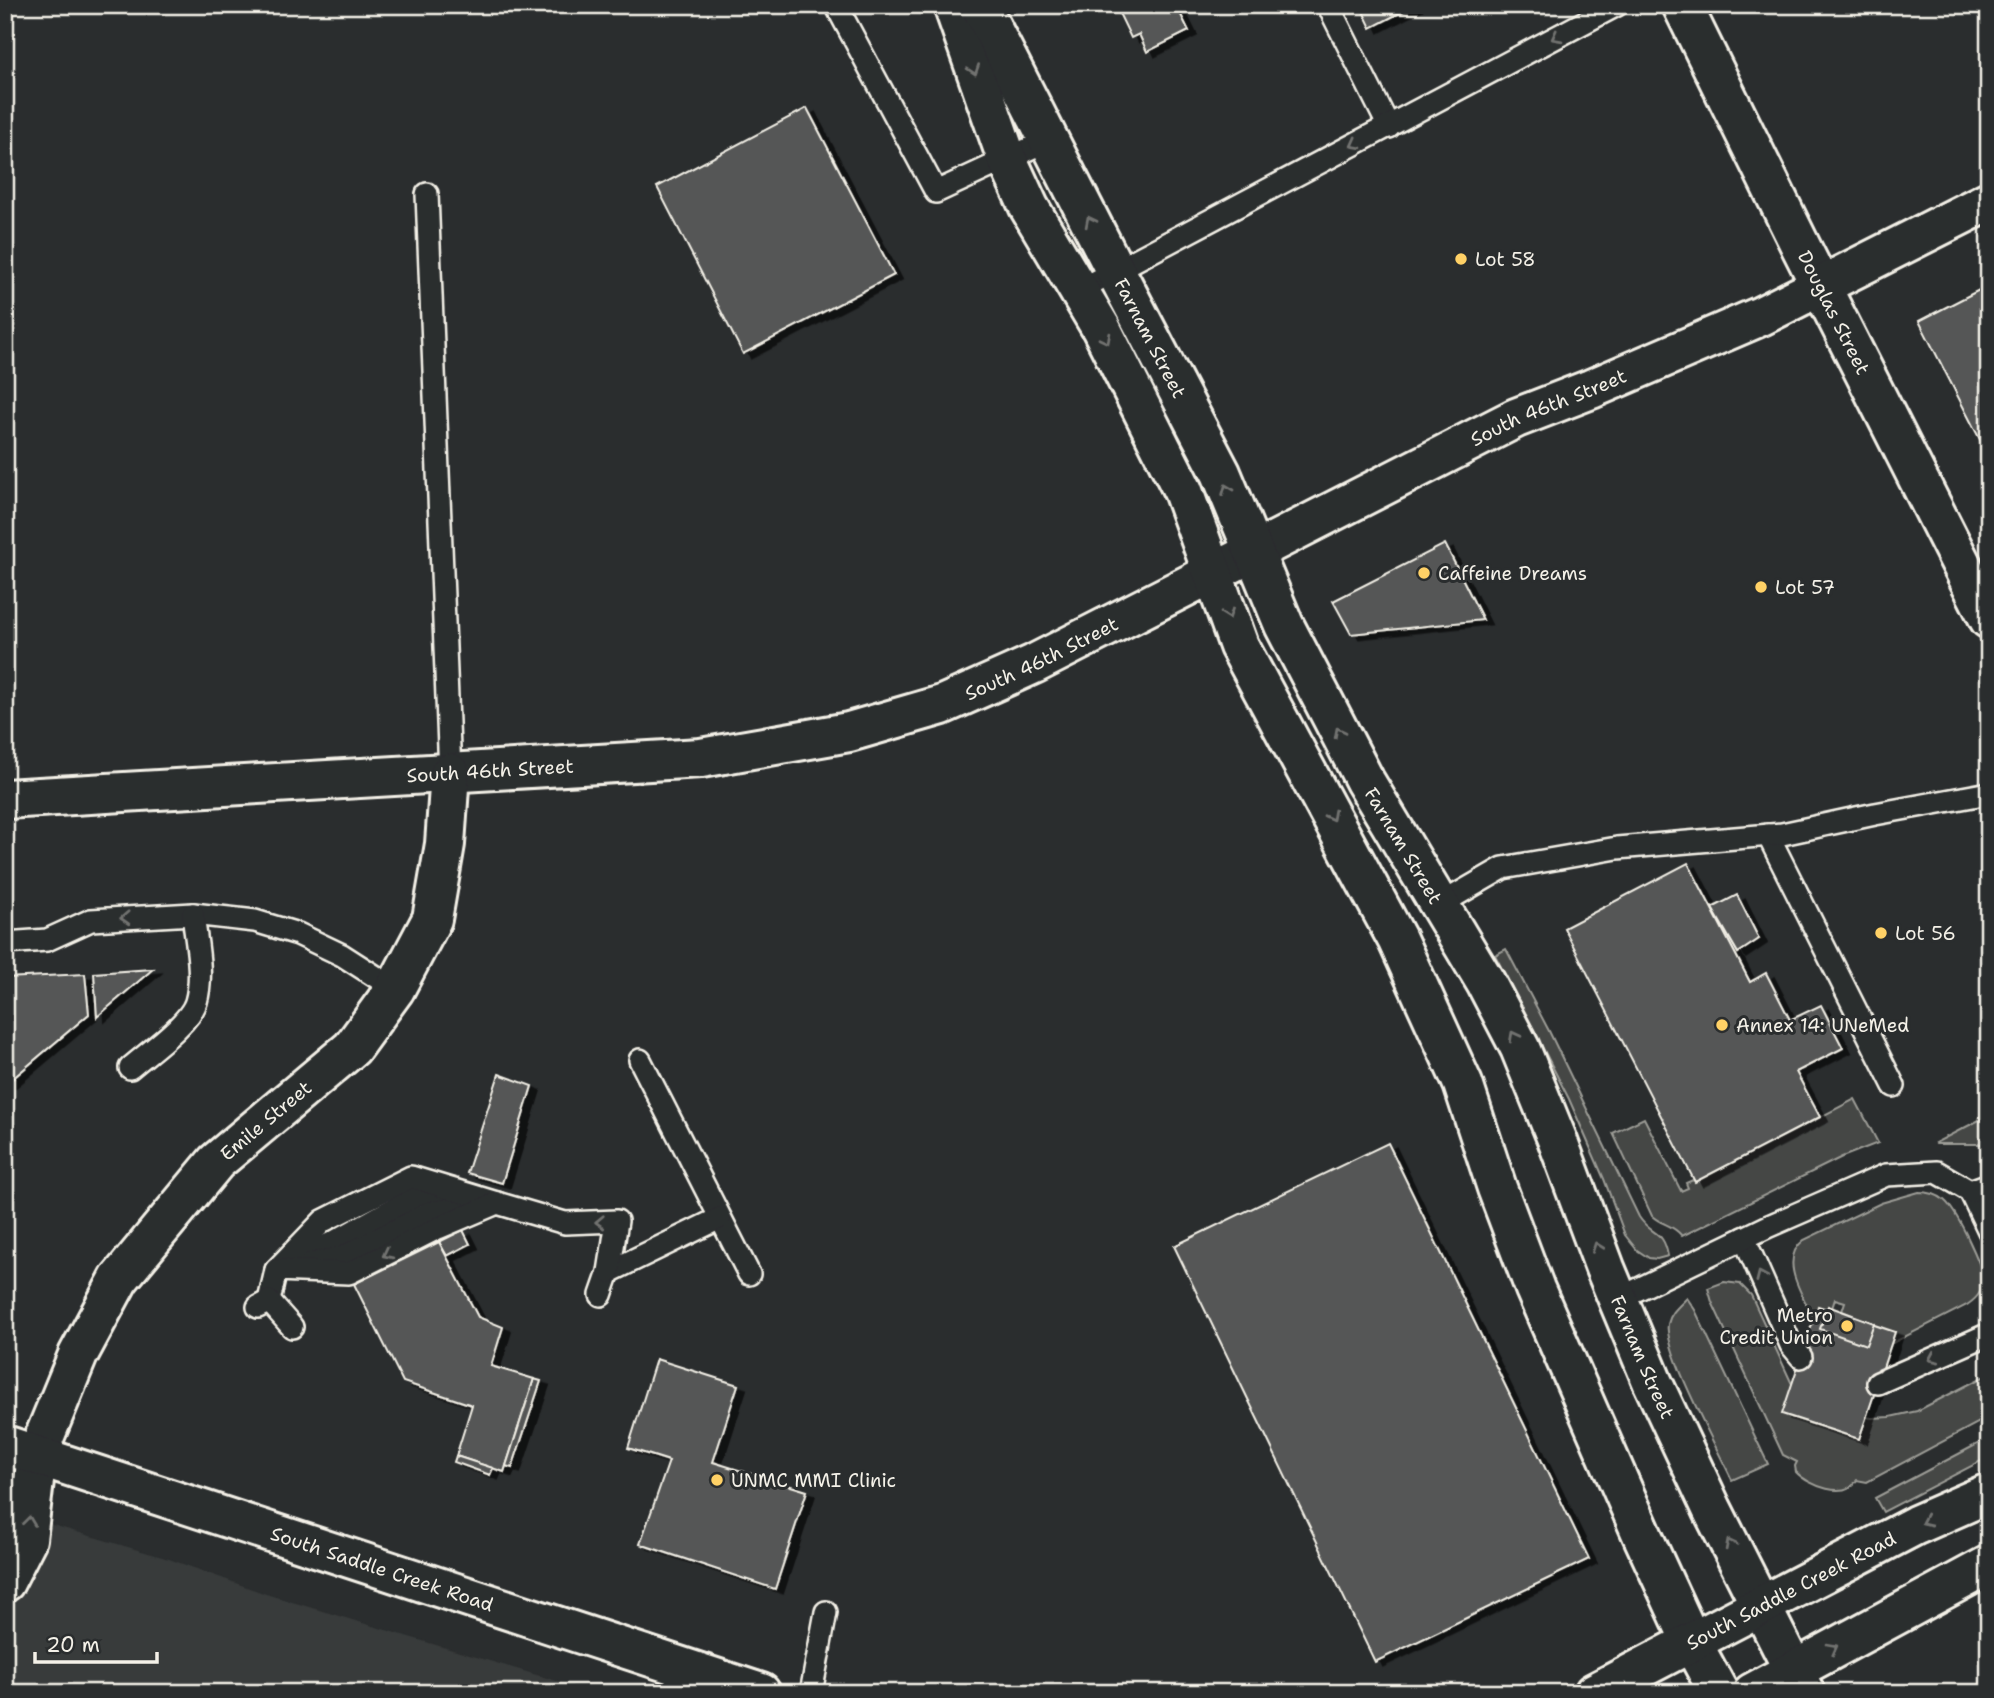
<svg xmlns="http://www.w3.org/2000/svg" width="1994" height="1698" font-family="'Shantell Sans',sans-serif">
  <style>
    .built { fill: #373a3a }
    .green { fill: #444645; stroke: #9c9c96; stroke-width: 2 }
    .building { fill: #555756; stroke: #f4f1e8; stroke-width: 2; filter: url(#shadow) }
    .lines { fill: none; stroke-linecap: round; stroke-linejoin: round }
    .service-casing { stroke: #f4f1e8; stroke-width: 26 }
    .minor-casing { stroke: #f4f1e8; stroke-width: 44 }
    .secondary-casing { stroke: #f4f1e8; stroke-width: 44 }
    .primary-casing { stroke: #f4f1e8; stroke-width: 44 }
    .service { stroke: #2a2d2e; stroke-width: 21 }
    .minor { stroke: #2a2d2e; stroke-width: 38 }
    .secondary { stroke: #2a2d2e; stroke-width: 38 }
    .primary { stroke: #2a2d2e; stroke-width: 38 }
    .oneway { stroke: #71726f }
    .poi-dot { fill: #ffd166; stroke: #2a2d2e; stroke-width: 2.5 }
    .labels { text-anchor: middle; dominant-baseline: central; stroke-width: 6; stroke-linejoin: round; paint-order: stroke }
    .poi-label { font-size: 19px; fill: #f4f1e8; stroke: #2a2d2e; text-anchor: start }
    .street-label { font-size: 19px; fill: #f4f1e8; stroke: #2a2d2e }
  </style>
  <defs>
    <filter id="shadow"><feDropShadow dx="8" dy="4.5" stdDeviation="0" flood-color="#0009"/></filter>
  </defs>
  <rect width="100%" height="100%" fill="#2a2d2e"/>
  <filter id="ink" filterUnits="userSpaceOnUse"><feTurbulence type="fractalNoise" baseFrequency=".0143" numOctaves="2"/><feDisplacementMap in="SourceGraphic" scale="14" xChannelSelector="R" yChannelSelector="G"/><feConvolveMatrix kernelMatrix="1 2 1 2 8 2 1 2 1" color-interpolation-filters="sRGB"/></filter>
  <g filter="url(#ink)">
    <path class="built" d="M5,1511L169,1559L269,1595L597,1693H5Z"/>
    <g class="green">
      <path d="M1506,949L1549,1031L1639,1217C1652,1237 1663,1228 1668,1256L1657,1259L1649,1258L1637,1250L1625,1235L1604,1179L1569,1099L1495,955Z"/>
      <path d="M1855,1099L1878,1143L1842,1157L1682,1236C1671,1223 1663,1226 1652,1216L1613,1133L1644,1118L1681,1191L1688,1188L1686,1183L1693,1180L1695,1182Z"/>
      <path d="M1989,1115V1144H1936L1935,1143Z"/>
      <path d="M1919,1192C1928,1192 1937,1194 1944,1200C1958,1212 1976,1255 1983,1273C1985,1288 1979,1297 1967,1305L1879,1350L1866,1345L1874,1323L1842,1311L1845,1302L1835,1299L1832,1308L1828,1307L1820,1329L1817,1325C1806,1300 1776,1261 1804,1240L1881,1203Z"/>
      <path d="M1724,1282L1740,1284L1751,1295L1791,1382L1802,1399L1852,1415L1872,1418L1890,1417L1917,1411L1989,1374V1417L1867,1482L1857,1480C1845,1500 1809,1486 1796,1472L1795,1466L1797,1462L1783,1455L1712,1302L1708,1288Z"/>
      <path d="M1687,1298L1695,1310L1768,1464L1732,1480C1719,1452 1663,1349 1668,1324C1670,1313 1679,1306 1687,1298Z"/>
      <path d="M1989,1438V1457L1883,1512L1875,1498Z"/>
    </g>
    <g class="building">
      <path d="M1176,5L1189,31L1147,52L1139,34L1131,38L1117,9L1124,5Z"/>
      <path d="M1360,5H1415L1371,28Z"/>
      <path d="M807,108L894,275L743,354L657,187Z"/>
      <path d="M1989,285V457L1919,321Z"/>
      <path d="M1445,544L1483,620L1351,634L1333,601Z"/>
      <path d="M1688,863L1750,982L1766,973L1790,1020L1821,1005L1843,1048L1796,1072L1820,1117L1695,1182L1564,928Z"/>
      <path d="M1737,895L1759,939L1738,953L1712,908Z"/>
      <path d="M153,969L97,1017L94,973Z"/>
      <path d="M85,974L89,1014L5,1085V978Z"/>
      <path d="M499,1074L532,1086L502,1183L467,1173Z"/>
      <path d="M1388,1143L1589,1559L1375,1662L1174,1246Z"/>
      <path d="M463,1230L470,1244L447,1256L439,1242Z"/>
      <path d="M439,1242L478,1317L503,1327L491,1366L534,1379L504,1472L456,1456L472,1405L403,1382L354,1284Z"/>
      <path d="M1818,1306L1895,1332L1859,1439L1782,1414Z"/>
      <path d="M1828,1306L1874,1323L1866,1345L1820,1329Z"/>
      <path d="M656,1359L738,1385L713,1462L807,1491L775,1589L640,1544L669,1461L628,1448Z"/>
      <path d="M534,1379L541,1381L512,1468L506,1466Z"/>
      <path d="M456,1456L493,1468L490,1475L454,1462Z"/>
    </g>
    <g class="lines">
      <g class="service-casing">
        <g id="service">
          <path d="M836,5L936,192L1048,140"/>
          <path d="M1328,5L1389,127"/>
          <path d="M427,194L450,773"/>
          <path d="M1077,291L1617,5"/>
          <path d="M1768,835L1894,1086"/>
          <path d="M1439,905L1503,868L1617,848L1782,834L1875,814L1989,793"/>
          <path d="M5,943L47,940L91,920L193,914L255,921L298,934L342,955L395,989"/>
          <path d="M640,1060L749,1274"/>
          <path d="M130,1068C147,1053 190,1023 196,1002C204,974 196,942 193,914"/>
          <path d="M1970,1191L1989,1231"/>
          <path d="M1744,1238L1791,1345L1801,1357"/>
          <path d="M289,1264L334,1242L420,1194L446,1197"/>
          <path d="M308,1264L342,1257L430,1212L463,1207"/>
          <path d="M276,1270L323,1221L411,1177L497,1203"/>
          <path d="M601,1295L609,1272L720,1218"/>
          <path d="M1618,1299L1769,1226L1886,1175L1937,1172L1970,1191L1989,1184"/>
          <path d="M269,1301L276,1270L349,1273L438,1228L497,1203L565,1223L617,1221L609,1272"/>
          <path d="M258,1307L269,1301L292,1327"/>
          <path d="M1878,1383L1989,1334"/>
          <path d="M811,1693L826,1612"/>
        </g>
      </g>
      <g class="minor-casing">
        <g id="minor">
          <path id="s1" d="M1682,5L1801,247L1989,619"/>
          <path id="s2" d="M5,799L701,758L849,732L942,705L1034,664L1516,418L1591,389L1761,316L1989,201"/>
          <path id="s3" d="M5,1582L27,1539L37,1455L78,1355L119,1279L216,1162L352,1048L395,989L432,919L445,844L450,773"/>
        </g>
      </g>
      <g class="secondary-casing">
        <g id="secondary">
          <path d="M953,5L1007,159L1029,207L1101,328L1183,491L1239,646L1397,939L1463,1084L1497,1188L1535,1289L1644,1539L1691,1641L1719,1693"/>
          <path id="s4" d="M980,5L1115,270L1221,473L1284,625L1365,781L1486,983L1520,1048L1557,1139L1605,1268L1652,1381L1712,1509L1805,1693"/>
        </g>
      </g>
      <g class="primary-casing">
        <g id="primary">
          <path id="s5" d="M5,1445L761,1693"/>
          <path id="s6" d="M1594,1693L1916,1525L1989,1493"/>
          <path d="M1752,1693L1989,1565"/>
        </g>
      </g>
      <use href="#service" class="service"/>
      <use href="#minor" class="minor"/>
      <use href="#secondary" class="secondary"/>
      <use href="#primary" class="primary"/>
    </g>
    <defs><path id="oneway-chevron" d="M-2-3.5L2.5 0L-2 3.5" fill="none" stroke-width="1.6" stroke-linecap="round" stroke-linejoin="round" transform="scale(1.75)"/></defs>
    <g class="oneway">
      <use href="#oneway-chevron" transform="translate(1556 37) rotate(152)"/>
      <use href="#oneway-chevron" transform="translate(974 70) rotate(71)"/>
      <use href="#oneway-chevron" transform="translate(1355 144) rotate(152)"/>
      <use href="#oneway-chevron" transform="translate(1090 221) rotate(-117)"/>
      <use href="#oneway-chevron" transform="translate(1106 339) rotate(63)"/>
      <use href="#oneway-chevron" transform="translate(1227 489) rotate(-112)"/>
      <use href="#oneway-chevron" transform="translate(1228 614) rotate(70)"/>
      <use href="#oneway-chevron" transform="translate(1339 732) rotate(-117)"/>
      <use href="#oneway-chevron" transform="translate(1331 816) rotate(62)"/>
      <use href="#oneway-chevron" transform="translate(125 918) rotate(177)"/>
      <use href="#oneway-chevron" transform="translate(1514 1036) rotate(-118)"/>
      <use href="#oneway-chevron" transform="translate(600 1222) rotate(178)"/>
      <use href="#oneway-chevron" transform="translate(1597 1247) rotate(-110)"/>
      <use href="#oneway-chevron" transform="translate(387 1254) rotate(153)"/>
      <use href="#oneway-chevron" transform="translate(1761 1276) rotate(-114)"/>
      <use href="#oneway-chevron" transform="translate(1933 1358) rotate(156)"/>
      <use href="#oneway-chevron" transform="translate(29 1521) rotate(-83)"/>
      <use href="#oneway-chevron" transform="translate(1926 1521) rotate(156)"/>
      <use href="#oneway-chevron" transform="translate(1730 1544) rotate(-117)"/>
      <use href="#oneway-chevron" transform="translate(1833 1648) rotate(-28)"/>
    </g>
  </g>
  <g class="poi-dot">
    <circle cx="1461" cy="259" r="7"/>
    <circle cx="1424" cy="573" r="7"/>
    <circle cx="1761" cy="587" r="7"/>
    <circle cx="1881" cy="933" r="7"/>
    <circle cx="1722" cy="1025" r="7"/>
    <circle cx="1847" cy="1326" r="7"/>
    <circle cx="717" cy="1480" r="7"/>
  </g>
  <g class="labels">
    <g class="poi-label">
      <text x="1475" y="259">Lot 58</text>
      <text x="1438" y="573">Caffeine Dreams</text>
      <text x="1775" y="587">Lot 57</text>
      <text x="1895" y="933">Lot 56</text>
      <text x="1736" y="1025">Annex 14: UNeMed</text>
      <text x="1833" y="1315" text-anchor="end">Metro<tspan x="1833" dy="22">Credit Union</tspan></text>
      <text x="731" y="1480">UNMC MMI Clinic</text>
    </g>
    <g class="street-label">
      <text stroke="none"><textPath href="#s1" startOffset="343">Douglas Street</textPath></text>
      <text stroke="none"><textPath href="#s4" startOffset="374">Farnam Street</textPath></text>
      <text stroke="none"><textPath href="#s2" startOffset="1620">South 46th Street</textPath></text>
      <text stroke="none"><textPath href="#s2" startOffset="1054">South 46th Street</textPath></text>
      <text stroke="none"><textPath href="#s2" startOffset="486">South 46th Street</textPath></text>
      <text stroke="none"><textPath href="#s4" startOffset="942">Farnam Street</textPath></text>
      <text stroke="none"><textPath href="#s3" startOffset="544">Emile Street</textPath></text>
      <text stroke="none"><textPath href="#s4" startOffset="1508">Farnam Street</textPath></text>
      <text stroke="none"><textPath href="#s5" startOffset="397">South Saddle Creek Road</textPath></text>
      <text stroke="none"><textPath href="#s6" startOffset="222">South Saddle Creek Road</textPath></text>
    </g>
  </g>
  <rect width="1994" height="1698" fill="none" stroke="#2a2d2e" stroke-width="28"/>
  <rect x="14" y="14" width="1966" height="1670" fill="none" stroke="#f4f1e8" stroke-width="2.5" filter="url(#ink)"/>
  <path d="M35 1652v10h122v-10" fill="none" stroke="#f4f1e8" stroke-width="3.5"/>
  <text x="46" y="1652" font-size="21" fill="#f4f1e8" stroke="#2a2d2e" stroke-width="5" paint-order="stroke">20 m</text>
</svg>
